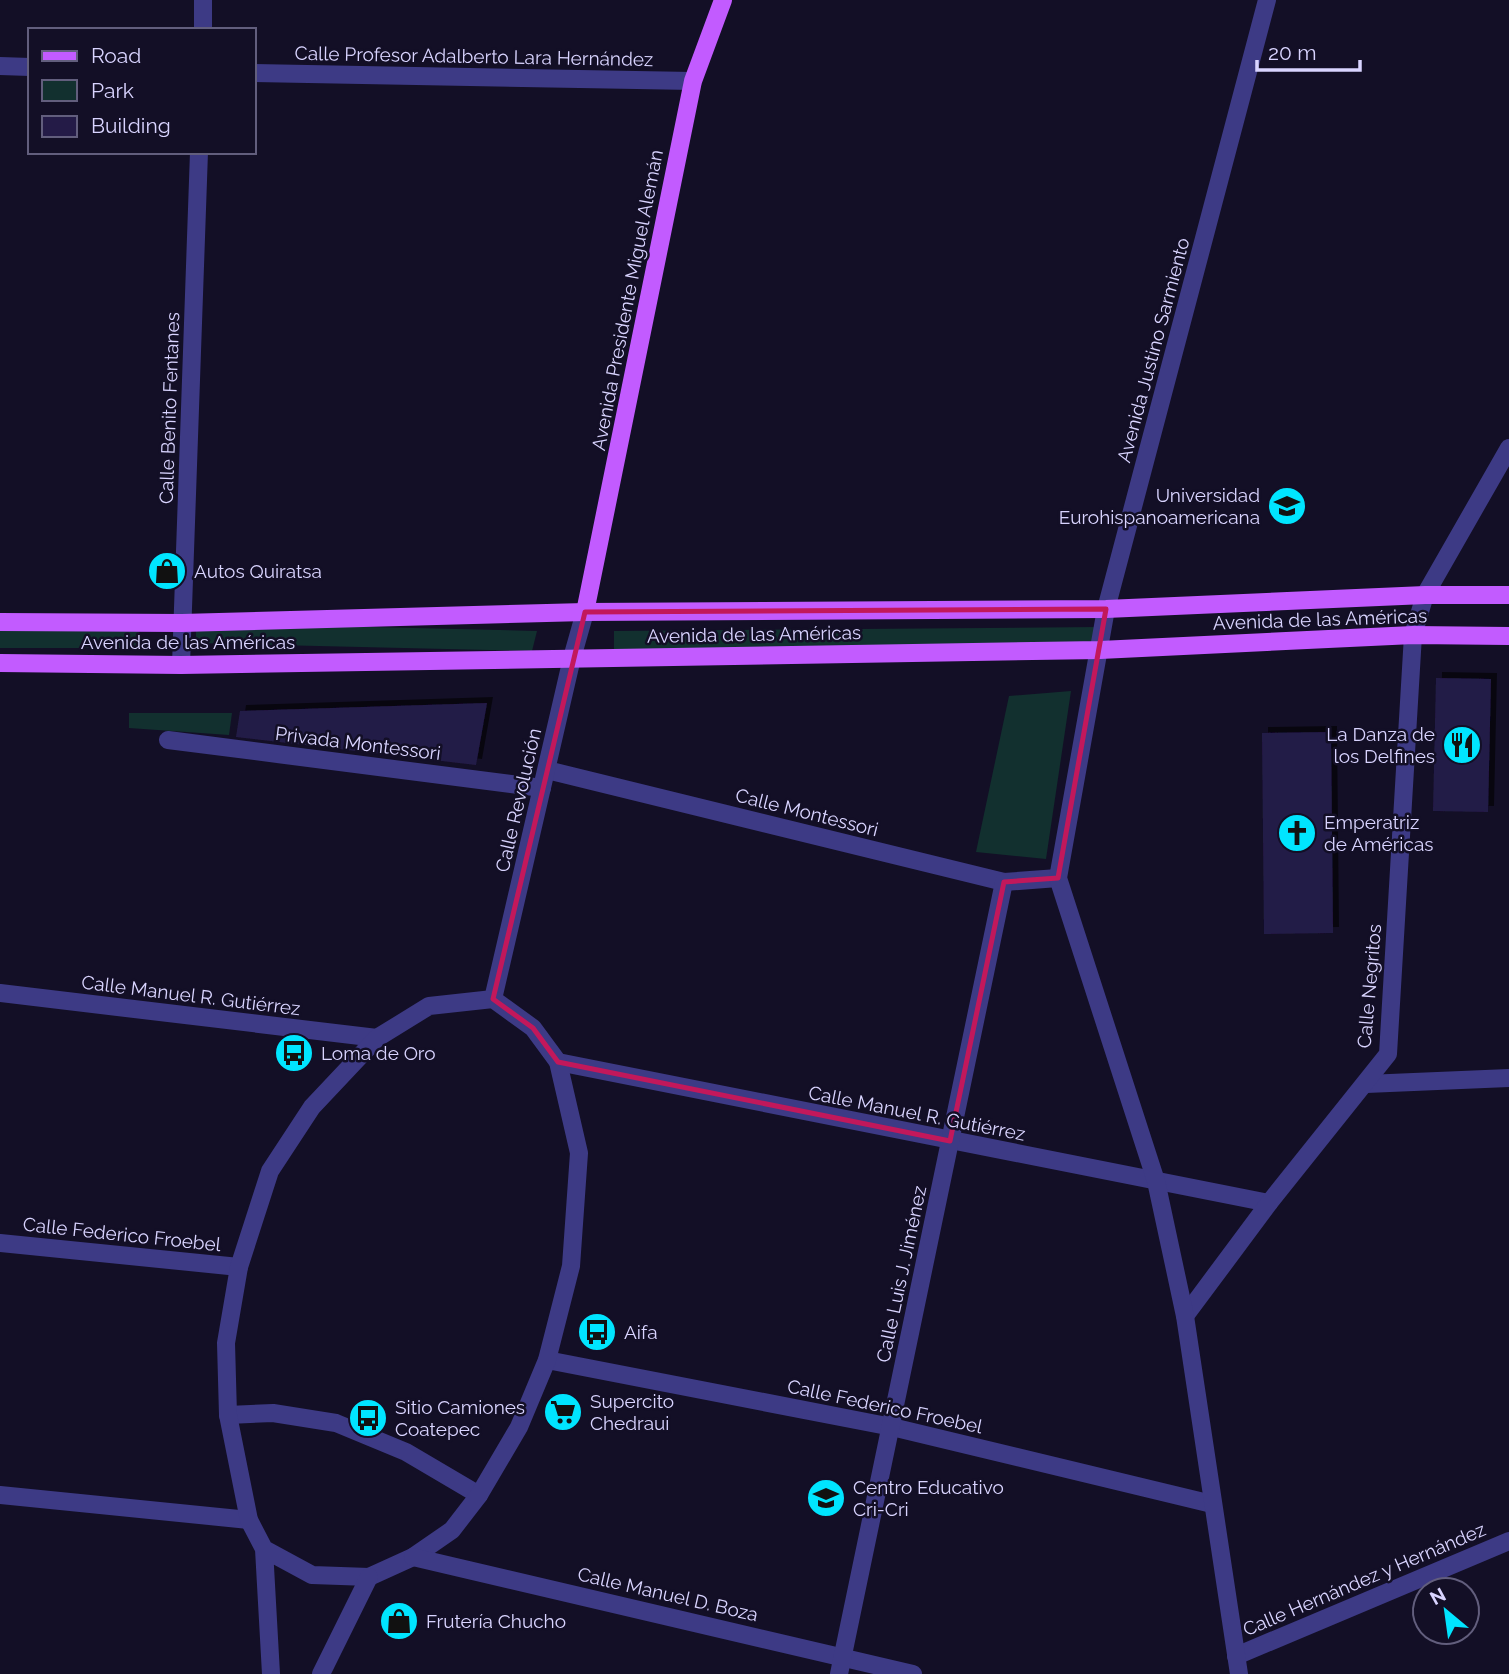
<svg xmlns="http://www.w3.org/2000/svg" width="1509" height="1674" font-family="Raleway,sans-serif">
  <style>
    .green { fill: #12302f }
    .building { fill: #241b47; filter: url(#shadow) }
    .lines { fill: none; stroke-linecap: round; stroke-linejoin: round }
    .minor { stroke: #3d3a85; stroke-width: 18 }
    .major { stroke: #c25bff; stroke-width: 18 }
    .marked { fill: none; stroke: #c2185b; stroke-width: 5; stroke-linejoin: round }
    .labels { text-anchor: middle; stroke-width: 5; stroke-linejoin: round; paint-order: stroke }
    .street-label { font-size: 19px; fill: #d9d4ff; stroke: #130f26 }
    .poi-label { font-size: 19px; fill: #d9d4ff; stroke: #130f26; text-anchor: start }
  </style>
  <defs>
    <filter id="shadow"><feDropShadow dx="6" dy="-6" stdDeviation="0" flood-color="#0009"/></filter>
  </defs>
  <rect width="100%" height="100%" fill="#130f26"/>
  <g class="green">
    <path d="M196,623L537,631L532,651L196,643Z"/>
    <path d="M1099,627V646L614,650V631Z"/>
    <rect x="0" y="630" width="139" height="18"/>
    <path d="M1071,691L1046,859L976,852L1009,696Z"/>
    <path d="M129,713H232L229,735L129,728Z"/>
  </g>
  <g class="building">
    <path d="M1436,678L1491,679L1488,812L1433,811Z"/>
    <path d="M487,703L476,765L236,737L240,711Z"/>
    <path d="M1331,732L1333,933L1264,934L1262,733Z"/>
  </g>
  <g class="lines">
    <g class="minor">
      <path d="M203,30V0"/>
      <path d="M0,66L30,67"/>
      <path d="M254,73L693,81"/>
      <path d="M181,665L199,152"/>
      <path d="M168,740L542,788"/>
      <path d="M547,770L1004,882L1058,878"/>
      <path d="M0,993L377,1038"/>
      <path d="M493,999L572,658L585,612"/>
      <path d="M558,1062L1269,1203"/>
      <path d="M1366,1084L1509,1078"/>
      <path d="M0,1243L239,1267"/>
      <path d="M1185,1316L1269,1203L1388,1054L1413,635L1425,595L1509,448"/>
      <path d="M547,1360L892,1427L1212,1504"/>
      <path d="M228,1415L273,1413L336,1423L406,1452L479,1495"/>
      <path d="M0,1495L249,1520"/>
      <path d="M264,1549L312,1575L369,1577L413,1557L452,1530L479,1495L519,1427L547,1360L571,1266L579,1153L558,1062L533,1028L493,999L429,1006L377,1038L312,1107L270,1171L239,1267L226,1343L228,1415L249,1520L264,1549L271,1674"/>
      <path d="M413,1557L913,1674"/>
      <path d="M1236,1656L1509,1541"/>
      <path d="M321,1674L369,1577"/>
      <path d="M839,1674L1004,882"/>
      <path d="M1239,1674L1185,1316L1156,1181L1058,878L1106,609L1267,0"/>
    </g>
    <g class="major">
      <path d="M585,612L693,81L723,0"/>
      <path d="M0,622L182,623L585,612L1106,609L1425,595H1509"/>
      <path d="M0,663L181,665L1100,650L1413,635L1509,636"/>
    </g>
  </g>
  <path class="marked" d="M1106,609L1058,878L1004,882L950,1141L558,1062L533,1028L493,999L585,612Z"/>
  <defs>
    <symbol id="university-disc" viewBox="-11 -11 22 22"><circle r="9.5" fill="#00e5ff" stroke="#130f26"/><path d="M0-5L7-2L0 1L-7-2ZM-4 1L0 2.5L4 1V4Q0 6-4 4Z" fill="#111"/></symbol>
    <symbol id="shop-disc" viewBox="-11 -11 22 22"><circle r="9.5" fill="#00e5ff" stroke="#130f26"/><path d="M-5-2.5h2.3a2.7 3.5 0 0 1 5.4 0H5L5.5 6h-11ZM-1.5-2.5h3a1.5 2.3 0 0 0-3 0Z" fill="#111"/></symbol>
    <symbol id="restaurant-disc" viewBox="-11 -11 22 22"><circle r="9.5" fill="#00e5ff" stroke="#130f26"/><path d="M-5-6h1v4h1v-4h1v4h1v-4h1v5L-1.5 .5V6h-2V.5L-5-1ZM5-6V6H3V1.5H1.5Q1.5-4 5-6Z" fill="#111"/></symbol>
    <symbol id="church-disc" viewBox="-11 -11 22 22"><circle r="9.5" fill="#00e5ff" stroke="#130f26"/><path d="M-1.2-6h2.4v3.5h3.3v2.4h-3.3V6h-2.4V-.1h-3.3v-2.4h3.3Z" fill="#111"/></symbol>
    <symbol id="bus-disc" viewBox="-11 -11 22 22"><circle r="9.5" fill="#00e5ff" stroke="#130f26"/><path d="M-5-6H5V4H4V6H2V4H-2V6H-4V4H-5ZM-3.5-4V0h7V-4ZM-3.5 1.2v1.5H-2V1.2ZM2 1.2v1.5H3.5V1.2Z" fill="#111"/></symbol>
    <symbol id="supermarket-disc" viewBox="-11 -11 22 22"><circle r="9.5" fill="#00e5ff" stroke="#130f26"/><path d="M-6-5.5h2.5l.6 2H6L4.5 2H-2.5L-4.4-4H-6ZM-1.5 3.2a1.3 1.3 0 1 0 .1 0ZM3 3.2a1.3 1.3 0 1 0 .1 0Z" fill="#111"/></symbol>
    <symbol id="school-disc" viewBox="-11 -11 22 22"><circle r="9.5" fill="#00e5ff" stroke="#130f26"/><path d="M0-5L7-2L0 1L-7-2ZM-4 1L0 2.5L4 1V4Q0 6-4 4Z" fill="#111"/></symbol>
  </defs>
  <g fill-rule="evenodd">
    <use href="#university-disc" x="1265" y="484" width="44" height="44"/>
    <use href="#shop-disc" x="145" y="549" width="44" height="44"/>
    <use href="#restaurant-disc" x="1440" y="723" width="44" height="44"/>
    <use href="#church-disc" x="1275" y="811" width="44" height="44"/>
    <use href="#bus-disc" x="272" y="1031" width="44" height="44"/>
    <use href="#bus-disc" x="575" y="1310" width="44" height="44"/>
    <use href="#supermarket-disc" x="541" y="1390" width="44" height="44"/>
    <use href="#bus-disc" x="346" y="1396" width="44" height="44"/>
    <use href="#school-disc" x="804" y="1476" width="44" height="44"/>
    <use href="#shop-disc" x="377" y="1599" width="44" height="44"/>
  </g>
  <g class="labels">
    <g class="street-label">
      <text transform="translate(474 56) rotate(1)" y="7">Calle Profesor Adalberto Lara Hernández</text>
      <text transform="translate(627 300) rotate(-79)" y="7">Avenida Presidente Miguel Alemán</text>
      <text transform="translate(1153 350) rotate(-75)" y="7">Avenida Justino Sarmiento</text>
      <text transform="translate(169 408) rotate(-88)" y="7">Calle Benito Fentanes</text>
      <text transform="translate(1320 619) rotate(-2)" y="7">Avenida de las Américas</text>
      <text transform="translate(754 634) rotate(-1)" y="7">Avenida de las Américas</text>
      <text x="188" y="649">Avenida de las Américas</text>
      <text transform="translate(358 743) rotate(7)" y="7">Privada Montessori</text>
      <text transform="translate(518 800) rotate(-77)" y="7">Calle Revolución</text>
      <text transform="translate(807 812) rotate(14)" y="7">Calle Montessori</text>
      <text transform="translate(1369 986) rotate(-85)" y="7">Calle Negritos</text>
      <text transform="translate(191 995) rotate(7)" y="7">Calle Manuel R. Gutiérrez</text>
      <text transform="translate(917 1113) rotate(11)" y="7">Calle Manuel R. Gutiérrez</text>
      <text transform="translate(122 1234) rotate(6)" y="7">Calle Federico Froebel</text>
      <text transform="translate(901 1274) rotate(-78)" y="7">Calle Luis J. Jiménez</text>
      <text transform="translate(885 1406) rotate(12)" y="7">Calle Federico Froebel</text>
      <text transform="translate(1364 1579) rotate(-23)" y="7">Calle Hernández y Hernández</text>
      <text transform="translate(668 1594) rotate(13)" y="7">Calle Manuel D. Boza</text>
    </g>
    <g class="poi-label">
      <text x="1260" y="502" text-anchor="end">Universidad<tspan x="1260" dy="22">Eurohispanoamericana</tspan></text>
      <text x="194" y="578">Autos Quiratsa</text>
      <text x="1435" y="741" text-anchor="end">La Danza de<tspan x="1435" dy="22">los Delfines</tspan></text>
      <text x="1324" y="829">Emperatriz<tspan x="1324" dy="22">de Américas</tspan></text>
      <text x="321" y="1060">Loma de Oro</text>
      <text x="624" y="1339">Aifa</text>
      <text x="590" y="1408">Supercito<tspan x="590" dy="22">Chedraui</tspan></text>
      <text x="395" y="1414">Sitio Camiones<tspan x="395" dy="22">Coatepec</tspan></text>
      <text x="853" y="1494">Centro Educativo<tspan x="853" dy="22">Cri-Cri</tspan></text>
      <text x="426" y="1628">Frutería Chucho</text>
    </g>
  </g>
  <rect x="28" y="28" width="228" height="126" fill="#130f26" stroke="#625e7d" stroke-width="2"/>
  <rect x="42" y="51" width="35" height="10" fill="#c25bff" stroke="#625e7d" stroke-width="2"/>
  <text x="91" y="63" font-size="21" fill="#d9d4ff">Road</text>
  <rect x="42" y="80" width="35" height="21" fill="#12302f" stroke="#625e7d" stroke-width="2"/>
  <text x="91" y="98" font-size="21" fill="#d9d4ff">Park</text>
  <rect x="42" y="116" width="35" height="21" fill="#241b47" stroke="#625e7d" stroke-width="2"/>
  <text x="91" y="133" font-size="21" fill="#d9d4ff">Building</text>
  <g transform="translate(1446 1611) rotate(331)"><circle r="33" fill="#130f26" stroke="#625e7d" stroke-width="2"/>
  <path d="M0-5L12 26L0 18L-12 26Z" fill="#00e5ff"/>
  <text y="-10" font-size="19" font-weight="bold" text-anchor="middle" fill="#d9d4ff">N</text>
  </g>
  <path d="M1257 60v10h103v-10" fill="none" stroke="#d9d4ff" stroke-width="3.5"/>
  <text x="1268" y="60" font-size="21" fill="#d9d4ff" stroke="#130f26" stroke-width="5" paint-order="stroke">20 m</text>
</svg>
